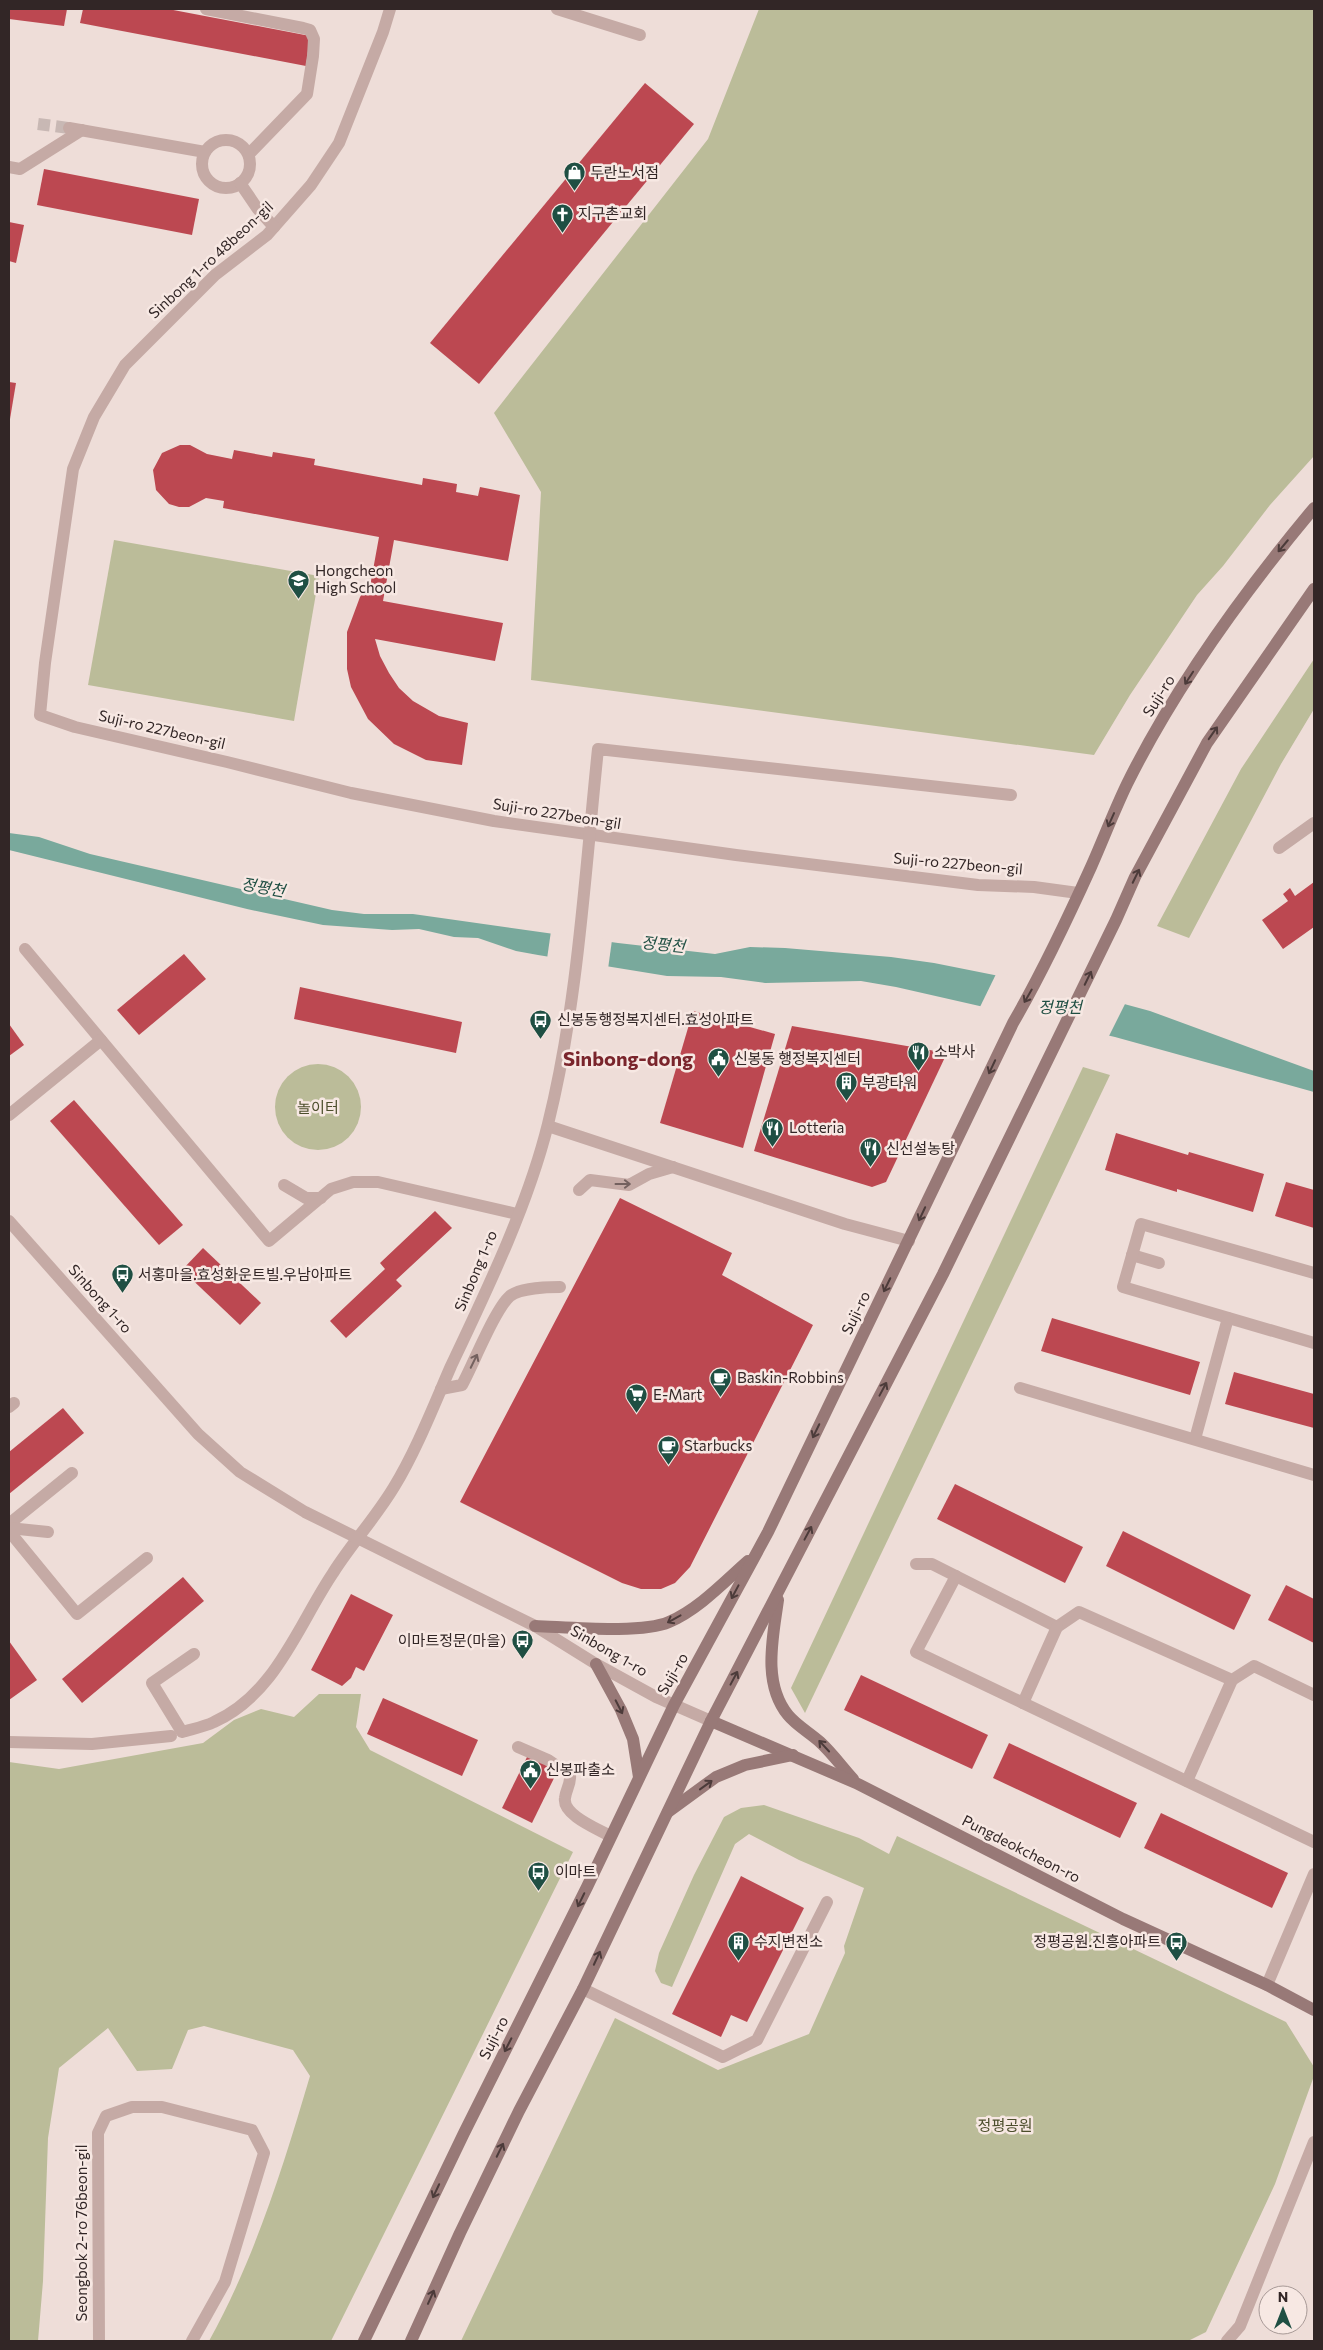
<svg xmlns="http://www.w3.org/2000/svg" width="1323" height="2350" font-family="Commissioner,'Noto Sans KR',sans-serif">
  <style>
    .green { fill: #bbbc99 }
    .water { fill: #79a99c }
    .pier { fill: #eeddd8 }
    .building { fill: #bc4851 }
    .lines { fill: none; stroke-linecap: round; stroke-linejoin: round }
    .minor-tunnel { stroke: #c8b8b4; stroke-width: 12; stroke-dasharray: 12 6; stroke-linecap: butt }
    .service { stroke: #c5aaa5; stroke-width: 12 }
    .minor { stroke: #c5aaa5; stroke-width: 12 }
    .tertiary { stroke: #c5aaa5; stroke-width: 12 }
    .secondary { stroke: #987977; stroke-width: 12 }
    .oneway { stroke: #4c3b3a }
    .oneway2 { stroke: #74615f }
    .labels { text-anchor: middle; stroke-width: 5; stroke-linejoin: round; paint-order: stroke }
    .poi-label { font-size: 15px; fill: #322626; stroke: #f7e8e3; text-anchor: start }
    .street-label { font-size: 15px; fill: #322626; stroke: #f7e8e3 }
    .park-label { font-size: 15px; fill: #4c4e2c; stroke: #f7e8e3 }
    .water-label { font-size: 16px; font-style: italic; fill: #1f4f43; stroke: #f7e8e3 }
    .district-label { font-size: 20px; font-weight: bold; fill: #7a252c; stroke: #f7e8e3 }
  </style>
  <rect width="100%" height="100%" fill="#eeddd8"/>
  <g class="green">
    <path d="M759,9H1314V456L1270,505L1223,566L1197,595L1130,695L1094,755L531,680L541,492L494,413L708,139Z"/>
    <path d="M114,540L319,576L294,721L88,685Z"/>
    <path d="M1314,659V709L1281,764L1189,938L1157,926L1241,769Z"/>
    <circle cx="318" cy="1107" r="43"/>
    <path d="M1083,1067L1110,1075L805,1713L791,1688Z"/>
    <path d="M319,1694H361L356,1727L370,1750L573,1852L331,2341H209C255,2258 283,2167 310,2076L293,2050L204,2026L188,2030L172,2069L137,2071L108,2028L59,2068L48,2138L43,2281L38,2341H9V1762L59,1769L203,1743L234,1720L261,1709L294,1717Z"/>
    <path d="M764,1805L859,1838L889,1854L897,1836L1286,2022L1314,2067V2076L1275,2184L1206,2332L1188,2341H461L615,2018L718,2070L809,2034L845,1953L844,1946L864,1888L799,1860L749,1834L735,1844L672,1987L661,1983L655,1971L659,1953L694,1875L724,1817L741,1808Z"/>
  </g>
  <path class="water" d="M9,833L39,837L90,854L332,910L364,914H413L618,943L715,954L750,947L785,948L891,957L934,963L1080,992L1150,1011L1314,1071V1092L1115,1037L896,987L861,981L765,983L721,977L667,976L538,955L516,951L478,938L454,937L419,929L392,930L323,925L247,909L9,850Z"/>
  <g class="pier">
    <path d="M551,931L612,940L608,969L547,959Z"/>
    <path d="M997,972L1080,990L1126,1002L1108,1038L979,1009Z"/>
  </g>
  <g class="building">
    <path d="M9,9H67L64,26L9,19Z"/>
    <path d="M83,9H168L310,36L306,66L80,23Z"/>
    <path d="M645,83L694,124L479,384L430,343Z"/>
    <path d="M44,169L199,199L192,235L37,205Z"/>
    <path d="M9,222L24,225L16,263L9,261Z"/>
    <path d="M9,382L16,383L10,419H9Z"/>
    <path d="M180,445H190L207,454L232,459L234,450L272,457L273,452L315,459L314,465L422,485L423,478L457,484L456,492L478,496L480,487L520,495L508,561L394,540L383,601L503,623L495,661L375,639L380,656L389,673L399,688L413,701L439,716L468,723L462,765L426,760L394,744L368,719L351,687L347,669V632L360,597L371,581L379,537L223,508L224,501L206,498L189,507H179L169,504L156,490L153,470L162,453Z"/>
    <path d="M1314,882V927L1283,949L1262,920L1288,901L1283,894L1290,888L1295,896Z"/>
    <path d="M184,954L206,979L139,1035L117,1010Z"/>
    <path d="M300,987L462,1022L456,1053L294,1019Z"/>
    <path d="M693,1011L775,1034L743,1148L660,1123Z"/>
    <path d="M9,1024L24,1045L9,1056Z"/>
    <path d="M792,1026L947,1053L886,1182L872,1187L754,1151Z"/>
    <path d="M74,1100L183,1225L159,1245L50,1121Z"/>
    <path d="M1116,1133L1188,1155L1189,1152L1264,1174L1253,1212L1177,1189V1192L1105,1170Z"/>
    <path d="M1286,1182L1314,1190V1228L1275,1216Z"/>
    <path d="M620,1198L732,1253L722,1275L813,1325L690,1567L675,1583L661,1589H641L622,1583L460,1502Z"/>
    <path d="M435,1211L452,1228L396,1280L402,1286L346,1338L330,1321L385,1269L380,1263Z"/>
    <path d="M203,1248L261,1303L240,1325L182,1270Z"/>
    <path d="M1052,1318L1200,1362L1190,1395L1041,1351Z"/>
    <path d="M1234,1372L1314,1394V1428L1225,1404Z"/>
    <path d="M63,1408L84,1433L9,1494V1452Z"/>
    <path d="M955,1484L1083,1547L1065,1583L937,1519Z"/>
    <path d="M1123,1531L1251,1595L1234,1630L1106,1566Z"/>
    <path d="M183,1577L204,1601L82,1703L62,1679Z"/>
    <path d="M1286,1585L1314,1599V1643L1268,1620Z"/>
    <path d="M351,1594L393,1615L364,1671L356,1667L351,1678L342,1686L311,1670Z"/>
    <path d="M9,1641L37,1680L9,1700Z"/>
    <path d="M861,1675L988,1735L972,1769L844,1710Z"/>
    <path d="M383,1698L478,1740L462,1776L367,1734Z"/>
    <path d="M1009,1743L1137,1803L1120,1838L993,1778Z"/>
    <path d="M528,1755L558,1770L532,1823L502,1808Z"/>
    <path d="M1161,1813L1288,1873L1272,1908L1144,1848Z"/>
    <path d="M741,1876L804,1908L747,2022L731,2015L721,2037L672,2014Z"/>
  </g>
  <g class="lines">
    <path class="minor-tunnel" d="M38,124L69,128"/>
    <g class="service">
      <path d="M1279,848L1314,823"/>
      <path d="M25,949L269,1241L331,1189L353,1182H378L517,1214"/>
      <path d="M9,1115L101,1040"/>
      <path d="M284,1185L306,1198H321"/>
      <path d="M579,1190L590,1180L629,1185L649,1174L673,1167"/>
      <path d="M1132,1255L1159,1263"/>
      <path d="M1314,1273L1141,1224L1123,1287L1314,1343"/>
      <path d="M1020,1388L1314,1475"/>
      <path d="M441,1389L462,1385C473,1365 495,1309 510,1296C520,1288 548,1287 560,1287"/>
      <path d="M9,1407L14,1403"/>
      <path d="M1195,1439L1228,1318"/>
      <path d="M9,1524L72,1473"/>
      <path d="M9,1528L48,1532"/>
      <path d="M9,1531L77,1614L147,1558"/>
      <path d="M916,1564H932L1057,1627L1079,1612L1232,1680L1254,1666L1314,1695"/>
      <path d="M956,1576L916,1652L1023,1703L1057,1627"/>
      <path d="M1023,1703L1314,1842"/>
      <path d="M9,1742L92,1744L171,1736"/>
      <path d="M518,1747L548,1760L570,1775C571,1784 566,1789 565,1798C562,1815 598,1829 610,1836"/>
      <path d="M1187,1781L1232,1680"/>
      <path d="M1267,1985L1314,1874"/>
      <path d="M583,1989L723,2057L757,2040L827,1902"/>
    </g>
    <g class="minor">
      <path d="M206,9L303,28L310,30L314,39L313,56L307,94L249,154"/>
      <path d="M390,9L383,32L339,143L311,185L267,235L215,275L125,365L94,417L73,469L45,663L40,715L75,727L227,762L351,793L494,821L736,855L978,885L1034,887L1078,893"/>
      <path d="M557,9L640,35"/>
      <path d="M69,128L205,152"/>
      <circle cx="226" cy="164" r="24"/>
      <path d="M9,167L20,169L82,130"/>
      <path d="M240,183L257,208L274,227"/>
      <path d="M548,1126L845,1224L909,1241"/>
      <path d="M194,1654L152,1683L182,1732C192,1729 204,1727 214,1722C276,1694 298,1625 333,1573C352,1543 376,1517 394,1487C416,1451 434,1405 451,1366C487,1290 528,1205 548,1124C578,1004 585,872 598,749L1011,795"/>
      <path d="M99,2341L98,2133L106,2116L132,2107H162L252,2130L264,2153L225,2282L192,2341"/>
      <path d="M1227,2341L1240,2326L1314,2142"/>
    </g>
    <path class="tertiary" d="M9,1221L198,1434L240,1472L305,1512L535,1626L596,1664L656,1697L711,1721"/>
    <g class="secondary">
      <path d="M778,1600C773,1637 762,1683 788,1715C796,1725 810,1733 820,1742C832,1753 842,1767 853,1779"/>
      <path d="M535,1626C567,1627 642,1634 669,1622C699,1609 724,1582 748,1561"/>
      <path d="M596,1664L621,1710L633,1739L639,1777"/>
      <path d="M711,1721L856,1783L1123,1919L1267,1985L1314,2010"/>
      <path d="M668,1812L716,1777L745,1765L793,1755"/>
      <path d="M364,2341L464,2133L587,1887L674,1705L768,1532L1013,1023C1042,973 1067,920 1091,867C1103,840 1114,811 1127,784C1176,685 1243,593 1314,508"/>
      <path d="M411,2341L460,2233L519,2111L583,1989L711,1721L943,1274L1116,920L1135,877L1207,743L1314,589"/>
    </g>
  </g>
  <defs><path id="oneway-shaft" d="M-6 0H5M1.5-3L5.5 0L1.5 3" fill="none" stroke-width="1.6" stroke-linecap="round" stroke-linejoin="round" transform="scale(1.25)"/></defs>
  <g class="oneway">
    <use href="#oneway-shaft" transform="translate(1283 546) rotate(130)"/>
    <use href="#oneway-shaft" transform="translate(1189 678) rotate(123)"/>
    <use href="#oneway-shaft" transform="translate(1213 733) rotate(-55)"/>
    <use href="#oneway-shaft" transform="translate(1111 820) rotate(114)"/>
    <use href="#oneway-shaft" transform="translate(1136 876) rotate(-64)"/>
    <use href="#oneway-shaft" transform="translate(1088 978) rotate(-64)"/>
    <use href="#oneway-shaft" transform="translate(1028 996) rotate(120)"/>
    <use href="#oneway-shaft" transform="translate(992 1067) rotate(115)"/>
    <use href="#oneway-shaft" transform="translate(922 1214) rotate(115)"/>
    <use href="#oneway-shaft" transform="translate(887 1285) rotate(116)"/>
    <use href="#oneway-shaft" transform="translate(883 1389) rotate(-62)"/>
    <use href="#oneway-shaft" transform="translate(816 1431) rotate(116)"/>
    <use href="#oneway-shaft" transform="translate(808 1533) rotate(-62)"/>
    <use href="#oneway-shaft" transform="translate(735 1592) rotate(118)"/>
    <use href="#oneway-shaft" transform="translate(674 1619) rotate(151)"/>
    <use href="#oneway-shaft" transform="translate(734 1678) rotate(-62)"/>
    <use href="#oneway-shaft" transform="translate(619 1707) rotate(63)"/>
    <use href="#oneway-shaft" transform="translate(824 1746) rotate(-133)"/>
    <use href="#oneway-shaft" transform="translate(706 1785) rotate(-36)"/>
    <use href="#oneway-shaft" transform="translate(581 1900) rotate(116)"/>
    <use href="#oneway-shaft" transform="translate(597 1958) rotate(-65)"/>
    <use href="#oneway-shaft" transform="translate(508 2045) rotate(117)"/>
    <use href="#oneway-shaft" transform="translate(500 2150) rotate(-64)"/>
    <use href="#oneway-shaft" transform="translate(436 2191) rotate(115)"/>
    <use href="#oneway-shaft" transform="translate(431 2297) rotate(-66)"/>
  </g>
  <g class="oneway2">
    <use href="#oneway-shaft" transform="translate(623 1184)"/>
    <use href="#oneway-shaft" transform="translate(474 1361) rotate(-64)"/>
  </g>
  <defs>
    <symbol id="shop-pin" viewBox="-11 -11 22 30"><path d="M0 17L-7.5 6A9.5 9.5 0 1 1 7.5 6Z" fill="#1f4f43" stroke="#f7e8e3"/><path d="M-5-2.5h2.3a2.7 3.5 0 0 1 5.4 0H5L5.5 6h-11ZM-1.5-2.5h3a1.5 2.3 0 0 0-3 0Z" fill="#fff"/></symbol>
    <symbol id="church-pin" viewBox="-11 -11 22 30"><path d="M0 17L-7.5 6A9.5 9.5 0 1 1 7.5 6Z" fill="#1f4f43" stroke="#f7e8e3"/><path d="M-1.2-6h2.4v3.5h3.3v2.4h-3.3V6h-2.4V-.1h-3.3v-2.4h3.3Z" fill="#fff"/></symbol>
    <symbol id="school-pin" viewBox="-11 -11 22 30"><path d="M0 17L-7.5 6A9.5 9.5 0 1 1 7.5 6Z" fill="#1f4f43" stroke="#f7e8e3"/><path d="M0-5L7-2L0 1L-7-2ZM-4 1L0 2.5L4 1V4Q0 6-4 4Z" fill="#fff"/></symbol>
    <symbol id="bus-pin" viewBox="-11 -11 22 30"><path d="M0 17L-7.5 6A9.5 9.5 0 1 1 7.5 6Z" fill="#1f4f43" stroke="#f7e8e3"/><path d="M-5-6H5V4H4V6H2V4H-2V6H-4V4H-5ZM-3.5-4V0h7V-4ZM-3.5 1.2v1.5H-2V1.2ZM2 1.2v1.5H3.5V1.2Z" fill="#fff"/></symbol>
    <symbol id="restaurant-pin" viewBox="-11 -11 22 30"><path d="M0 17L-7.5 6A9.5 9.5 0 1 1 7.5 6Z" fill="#1f4f43" stroke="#f7e8e3"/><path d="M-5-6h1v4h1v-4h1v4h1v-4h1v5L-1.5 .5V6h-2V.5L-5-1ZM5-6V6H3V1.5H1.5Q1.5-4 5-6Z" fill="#fff"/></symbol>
    <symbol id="civic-pin" viewBox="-11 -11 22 30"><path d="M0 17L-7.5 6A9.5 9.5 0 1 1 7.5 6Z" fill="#1f4f43" stroke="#f7e8e3"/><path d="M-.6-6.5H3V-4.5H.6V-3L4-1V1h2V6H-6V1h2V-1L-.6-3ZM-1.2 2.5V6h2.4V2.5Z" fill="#fff"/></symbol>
    <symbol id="building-pin" viewBox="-11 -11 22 30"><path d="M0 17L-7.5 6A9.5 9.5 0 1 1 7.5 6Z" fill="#1f4f43" stroke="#f7e8e3"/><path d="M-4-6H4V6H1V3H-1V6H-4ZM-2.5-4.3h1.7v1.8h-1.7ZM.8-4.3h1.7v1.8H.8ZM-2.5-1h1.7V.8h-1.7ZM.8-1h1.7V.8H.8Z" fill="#fff"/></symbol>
    <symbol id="cafe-pin" viewBox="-11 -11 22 30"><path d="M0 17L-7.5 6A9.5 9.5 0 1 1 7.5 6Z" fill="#1f4f43" stroke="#f7e8e3"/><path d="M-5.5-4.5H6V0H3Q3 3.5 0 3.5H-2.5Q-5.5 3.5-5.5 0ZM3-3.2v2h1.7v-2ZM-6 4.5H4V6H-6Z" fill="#fff"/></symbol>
    <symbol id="supermarket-pin" viewBox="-11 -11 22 30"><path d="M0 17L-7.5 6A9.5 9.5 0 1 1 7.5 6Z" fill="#1f4f43" stroke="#f7e8e3"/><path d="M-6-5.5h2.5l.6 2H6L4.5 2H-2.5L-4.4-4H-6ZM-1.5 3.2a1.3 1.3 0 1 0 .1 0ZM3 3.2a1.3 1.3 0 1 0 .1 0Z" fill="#fff"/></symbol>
  </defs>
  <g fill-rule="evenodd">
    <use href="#shop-pin" x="562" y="160" width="25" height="34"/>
    <use href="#church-pin" x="550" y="202" width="25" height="34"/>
    <use href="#school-pin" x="286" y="568" width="25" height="34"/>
    <use href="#bus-pin" x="528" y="1008" width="25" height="34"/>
    <use href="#restaurant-pin" x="906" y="1040" width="25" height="34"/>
    <use href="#civic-pin" x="706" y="1046" width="25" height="34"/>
    <use href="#building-pin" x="834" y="1070" width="25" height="34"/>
    <use href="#restaurant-pin" x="760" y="1116" width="25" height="34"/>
    <use href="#restaurant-pin" x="858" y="1136" width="25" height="34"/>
    <use href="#bus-pin" x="110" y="1262" width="25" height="34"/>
    <use href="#cafe-pin" x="708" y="1366" width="25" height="34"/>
    <use href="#supermarket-pin" x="624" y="1382" width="25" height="34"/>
    <use href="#cafe-pin" x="656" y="1434" width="25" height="34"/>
    <use href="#bus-pin" x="510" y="1628" width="25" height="34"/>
    <use href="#civic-pin" x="518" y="1758" width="25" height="34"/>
    <use href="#bus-pin" x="526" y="1860" width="25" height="34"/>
    <use href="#building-pin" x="726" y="1930" width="25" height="34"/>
    <use href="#bus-pin" x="1164" y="1930" width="25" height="34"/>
  </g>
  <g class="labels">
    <g class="poi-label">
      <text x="590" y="178">두란노서점</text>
      <text x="578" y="219">지구촌교회</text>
      <text x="315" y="576">Hongcheon<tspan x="315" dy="17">High School</tspan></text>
      <text x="557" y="1025">신봉동행정복지센터.효성아파트</text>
      <text x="934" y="1057">소박사</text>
      <text x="734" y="1064">신봉동 행정복지센터</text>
      <text x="862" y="1088">부광타워</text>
      <text x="789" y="1133">Lotteria</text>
      <text x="886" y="1154">신선설농탕</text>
      <text x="138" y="1280">서홍마을.효성화운트빌.우남아파트</text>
      <text x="737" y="1383">Baskin-Robbins</text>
      <text x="653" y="1400">E-Mart</text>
      <text x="684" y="1451">Starbucks</text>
      <text x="506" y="1646" text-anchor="end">이마트정문(마을)</text>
      <text x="546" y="1775">신봉파출소</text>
      <text x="555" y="1877">이마트</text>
      <text x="754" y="1947">수지변전소</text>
      <text x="1161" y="1947" text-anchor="end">정평공원.진흥아파트</text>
    </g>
    <g class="street-label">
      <text transform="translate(211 260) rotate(-43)" y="5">Sinbong 1-ro 48beon-gil</text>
      <text transform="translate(1159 696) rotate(-58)" y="5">Suji-ro</text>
      <text transform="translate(162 730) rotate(13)" y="5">Suji-ro 227beon-gil</text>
      <text transform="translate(557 814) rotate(9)" y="5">Suji-ro 227beon-gil</text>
      <text transform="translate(958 864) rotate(5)" y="5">Suji-ro 227beon-gil</text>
      <text transform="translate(476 1271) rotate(-67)" y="5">Sinbong 1-ro</text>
      <text transform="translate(100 1299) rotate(48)" y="5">Sinbong 1-ro</text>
      <text transform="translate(856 1313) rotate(-64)" y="5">Suji-ro</text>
      <text transform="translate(609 1651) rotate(30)" y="5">Sinbong 1-ro</text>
      <text transform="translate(673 1674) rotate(-60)" y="5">Suji-ro</text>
      <text transform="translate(1021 1849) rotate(27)" y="5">Pungdeokcheon-ro</text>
      <text transform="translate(494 2038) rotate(-63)" y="5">Suji-ro</text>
      <text transform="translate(82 2233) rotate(-90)" y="5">Seongbok 2-ro 76beon-gil</text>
    </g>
    <g class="park-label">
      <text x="318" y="1113">놀이터</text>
      <text x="1005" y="2131">정평공원</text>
    </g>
    <g class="water-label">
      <text transform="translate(263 887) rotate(10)" y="6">정평천</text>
      <text transform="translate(663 944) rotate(6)" y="6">정평천</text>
      <text x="1060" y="1013">정평천</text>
    </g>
    <g class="district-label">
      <text x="628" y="1066">Sinbong-dong</text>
    </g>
  </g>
  <rect width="1323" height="2350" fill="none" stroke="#322626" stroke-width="20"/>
  <g transform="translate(1283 2310)"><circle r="24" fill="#f7e8e3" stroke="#a89a97"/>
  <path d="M0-4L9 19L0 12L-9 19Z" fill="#1f4f43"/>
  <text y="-8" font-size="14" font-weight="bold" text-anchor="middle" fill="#322626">N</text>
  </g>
</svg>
